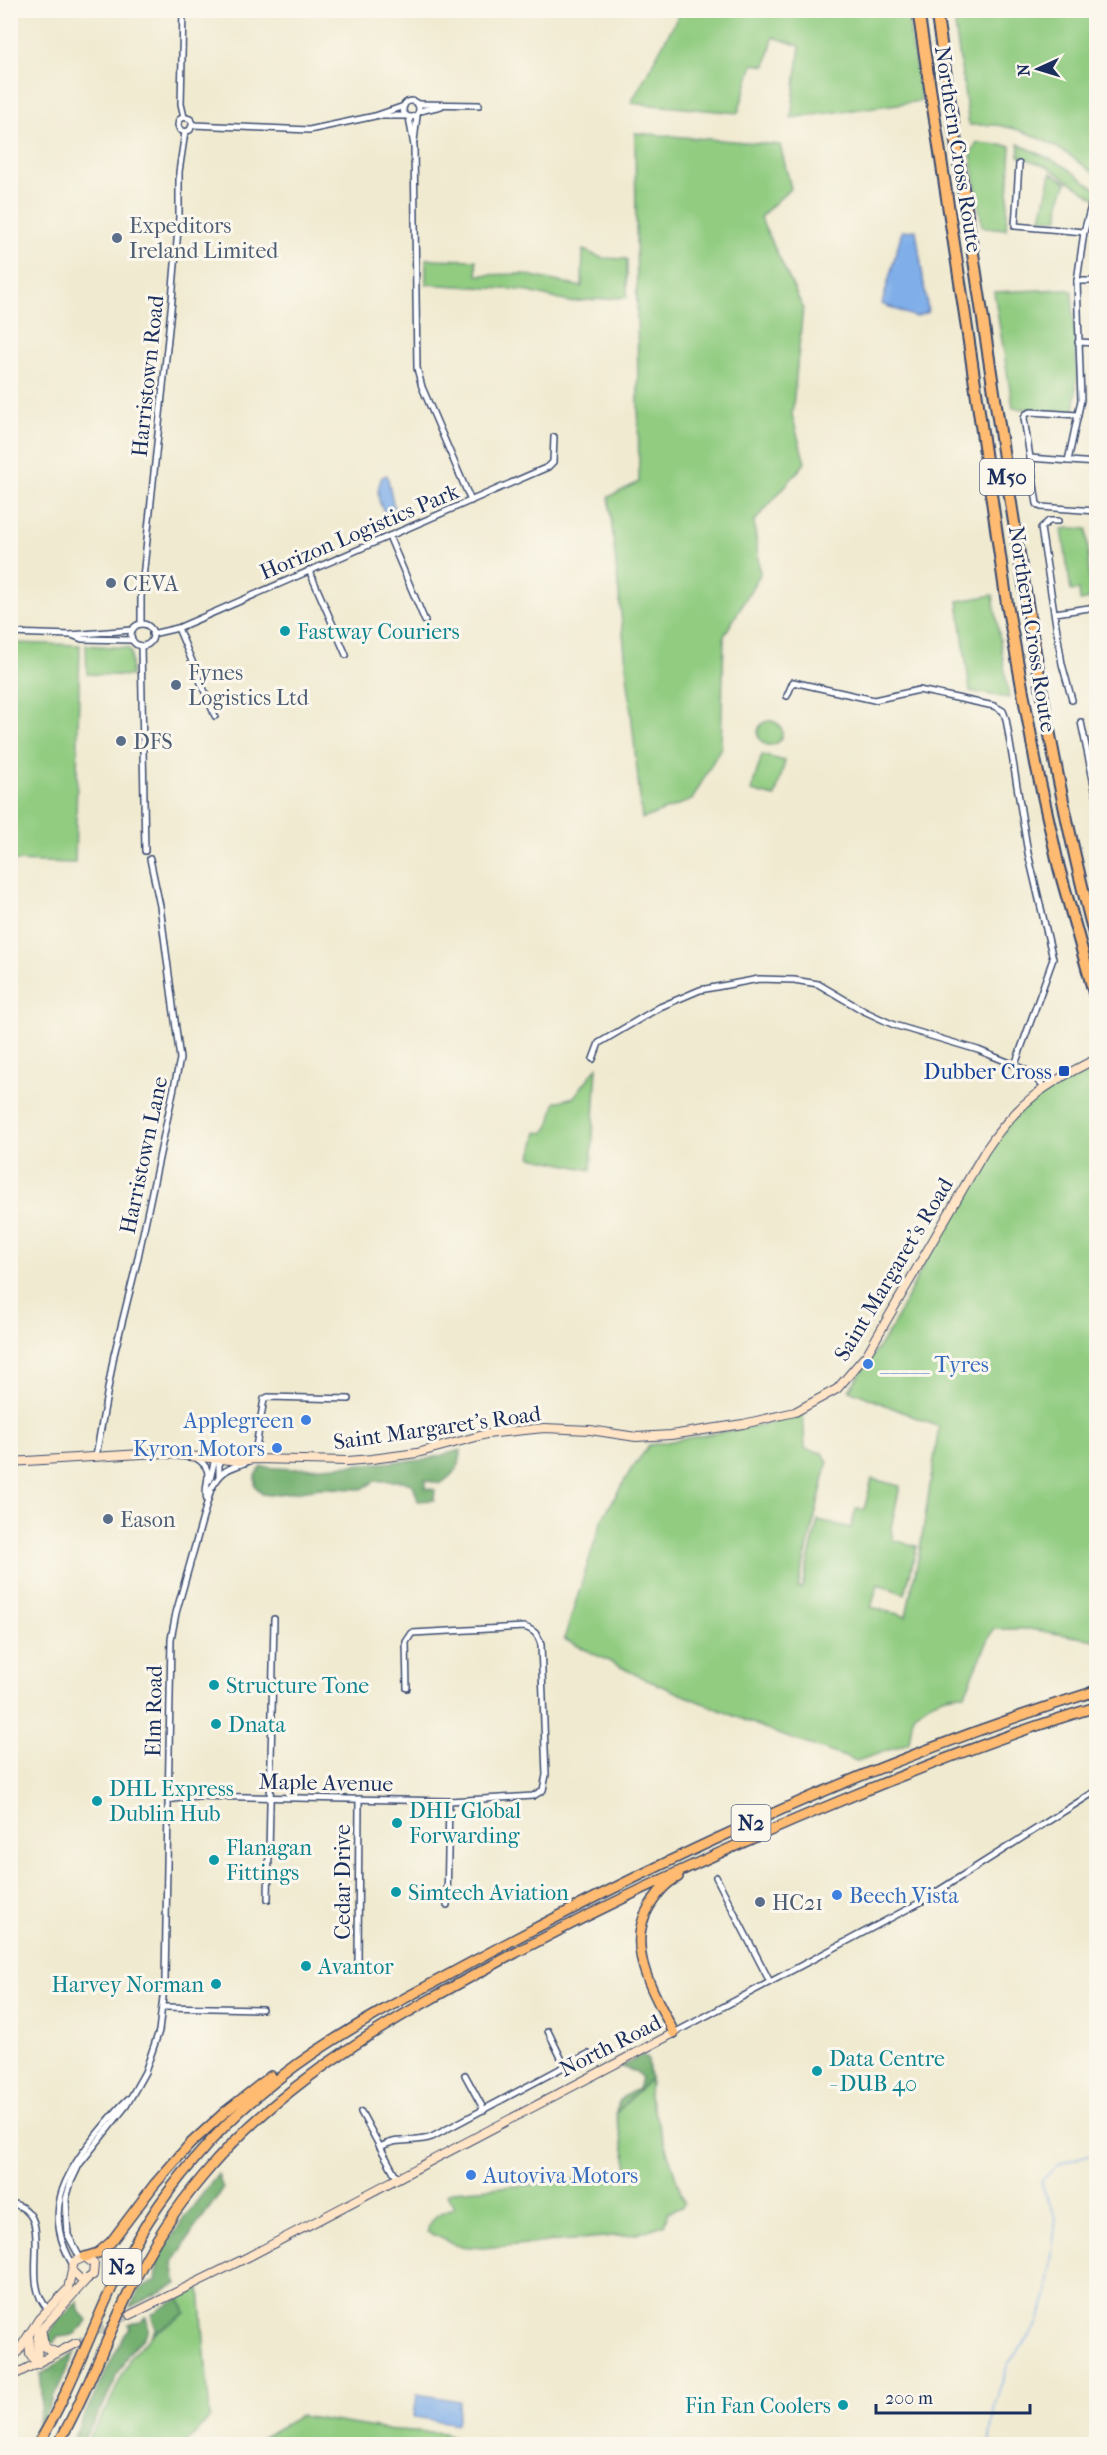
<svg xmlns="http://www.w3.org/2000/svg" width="1107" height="2455" font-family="'IM FELL French Canon',serif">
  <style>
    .green { fill: #91cc81; stroke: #567e70; stroke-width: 1.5 }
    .forest { fill: #74b06f; stroke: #487066; stroke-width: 1.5 }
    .water { fill: #7faee9; stroke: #4d6ea4; stroke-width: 1.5 }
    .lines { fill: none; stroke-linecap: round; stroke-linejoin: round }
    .stream { stroke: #7faee9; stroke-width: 1.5 }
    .secondary-tunnel { stroke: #c5c5b9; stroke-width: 8; stroke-dasharray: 8 4; stroke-linecap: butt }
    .minor-casing { stroke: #3b4b6f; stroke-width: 8 }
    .secondary-casing { stroke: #3b4b6f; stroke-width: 10 }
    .trunk-casing { stroke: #3b4b6f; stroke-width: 12 }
    .motorway-casing { stroke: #3b4b6f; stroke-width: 14 }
    .minor { stroke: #fff; stroke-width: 5 }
    .secondary { stroke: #ffe4c6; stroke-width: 8 }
    .trunk { stroke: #febb71; stroke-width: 9 }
    .motorway { stroke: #febb71; stroke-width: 10 }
    .service-dot { fill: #5c6f8a; stroke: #fbf7ec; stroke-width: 2 }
    .culture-dot { fill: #0f9aa8; stroke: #fbf7ec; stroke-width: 2 }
    .transit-dot { fill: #1a4fb4; stroke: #fbf7ec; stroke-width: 2 }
    .shop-dot { fill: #3f7fe0; stroke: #fbf7ec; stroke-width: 2 }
    .labels { text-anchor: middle; stroke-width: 6; stroke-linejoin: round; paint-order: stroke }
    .shield { fill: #fbf7ec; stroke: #5e6b89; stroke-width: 1.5 }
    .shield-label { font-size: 21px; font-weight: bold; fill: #1b2f5e }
    .street-label { font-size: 22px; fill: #1b2f5e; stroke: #fbf7ec }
    .service-label { font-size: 22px; fill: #4e5e75; stroke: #fbf7ec; text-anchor: start }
    .culture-label { font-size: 22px; fill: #0d838f; stroke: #fbf7ec; text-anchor: start }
    .transit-label { font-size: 22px; fill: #164399; stroke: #fbf7ec; text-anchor: end }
    .shop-label { font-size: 22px; fill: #366cbe; stroke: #fbf7ec; text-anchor: start }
  </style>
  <rect width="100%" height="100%" fill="#fbf7ec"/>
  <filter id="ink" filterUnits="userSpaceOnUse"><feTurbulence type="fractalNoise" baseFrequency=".0167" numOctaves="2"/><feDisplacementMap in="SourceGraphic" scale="12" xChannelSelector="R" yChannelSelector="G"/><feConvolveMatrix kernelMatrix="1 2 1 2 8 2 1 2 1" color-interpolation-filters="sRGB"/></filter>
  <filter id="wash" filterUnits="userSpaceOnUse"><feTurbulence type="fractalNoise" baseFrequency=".008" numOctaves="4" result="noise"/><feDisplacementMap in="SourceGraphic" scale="24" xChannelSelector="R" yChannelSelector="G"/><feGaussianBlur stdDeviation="1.35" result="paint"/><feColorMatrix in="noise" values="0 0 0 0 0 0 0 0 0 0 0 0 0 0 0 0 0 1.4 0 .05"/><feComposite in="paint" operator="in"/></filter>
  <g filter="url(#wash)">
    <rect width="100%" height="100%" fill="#f0ead0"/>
    <g class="green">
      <path d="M681,11H907L921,101L791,118L800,46L773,37L766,66L753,64L738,113L631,103Z"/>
      <path d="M953,11H1096V175C1069,153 1036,132 1002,126C991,124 979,125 969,125Z"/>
      <path d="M635,133L780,145L791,188L760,217L803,308L792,415L805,463L754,522L760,574L724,636L721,747L692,800L642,819L609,497L639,482Z"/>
      <path d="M977,143L1011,146L1006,229L982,227L971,154Z"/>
      <path d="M1019,144L1064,166L1096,189V199L1048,167L1019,156Z"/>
      <path d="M1051,173L1067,182L1060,200L1059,218L1041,219Z"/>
      <path d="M583,250L602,258L627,259V297L569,302L521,290L426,284V259L476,260L477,275L523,274L582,287Z"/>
      <path d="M1065,289L1072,291L1077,376L1074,412L1013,408L994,292Z"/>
      <path d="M1071,528L1087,529L1090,599L1080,601L1079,590L1071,591L1062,529Z"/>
      <path d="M993,595L1009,698L970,691L958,601Z"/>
      <path d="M11,643L80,645L75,863L11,861Z"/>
      <path d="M86,645L128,648L131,652V676L87,674Z"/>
      <circle cx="770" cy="733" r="12"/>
      <path d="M762,755L785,761L775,797L751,791Z"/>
      <path d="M1093,1066L1096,1075V1640L1029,1629H993L965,1694C940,1694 932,1701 913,1715L909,1743L857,1761L781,1735L647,1680L564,1639L602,1519L632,1468L650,1445L771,1423L803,1410L805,1449L822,1453L828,1461L798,1588H802L818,1520L851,1528L856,1509L864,1510L872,1479L900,1486L891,1528L893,1540L917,1546L905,1594L878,1584L871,1607L906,1616L920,1550L939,1427L849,1390L891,1329L943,1227L1010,1122L1035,1099L1072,1075Z"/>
      <path d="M597,1067L591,1170L531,1157L537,1132L543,1133C554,1124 550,1113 556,1102L574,1097Z"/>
      <path d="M650,2079L649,2096L684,2202L682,2207L668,2212L664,2225L636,2234L483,2248L458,2246L428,2232C428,2216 441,2214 454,2207L447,2194L453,2191L540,2184L605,2176H630L616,2113Z"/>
      <path d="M200,2289L210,2418L185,2444H85L107,2408L131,2356L152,2335L186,2313L180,2298Z"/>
      <path d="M300,2416L382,2429L445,2433L464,2444H250Z"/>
    </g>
    <g class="forest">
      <path d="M461,1450C461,1468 454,1474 440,1484L425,1480V1488L435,1490L434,1500L418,1501L413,1485L403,1481H375L362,1489L321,1488L271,1495L262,1494L255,1486V1475L262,1467L293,1469L423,1460Z"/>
      <path d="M642,2055L648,2059L650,2079L616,2113C617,2097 626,2095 638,2089L641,2079L637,2072L621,2067Z"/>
      <path d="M218,2174L223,2189L192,2232L173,2263L177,2284L130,2307L140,2289L156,2281L158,2259L184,2218Z"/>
      <path d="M180,2298L186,2313L152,2335L156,2329L151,2314Z"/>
      <path d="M78,2301L79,2311L87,2320C79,2335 72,2336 57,2337L54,2343L46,2341L55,2325Z"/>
      <path d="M146,2317C147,2322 149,2326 148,2331C144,2340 132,2347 127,2356C111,2386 100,2418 79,2444H70L124,2335L130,2328L128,2324L141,2322Z"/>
      <path d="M75,2352L47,2412L31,2439C34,2431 38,2423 40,2415C43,2406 42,2385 40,2375Z"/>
    </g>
    <g class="water">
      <path d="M916,230L928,312L915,317L882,304L902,231Z"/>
      <path d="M387,475L395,512L399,516L385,513C377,501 376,491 382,477Z"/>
      <path d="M417,2394L460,2401L457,2424L414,2417Z"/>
    </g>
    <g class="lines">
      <path class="stream" d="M989,2444L995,2404L1008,2364L1036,2327L1047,2297L1056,2219C1053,2205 1044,2196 1041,2181L1060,2164L1096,2152"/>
    </g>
  </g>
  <g filter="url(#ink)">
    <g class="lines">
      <path class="secondary-tunnel" d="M76,2343L130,2315"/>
      <defs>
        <g id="minor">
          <path d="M183,10L181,104L184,117"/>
          <circle cx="411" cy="109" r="8"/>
          <path d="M418,104L479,105"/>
          <path d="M420,111L441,106"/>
          <path d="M380,116H406"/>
          <path d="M184,117L190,119L193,123L190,130L185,132"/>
          <path d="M184,117L179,120L178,125L180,130L185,132"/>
          <path d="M409,117L414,146L417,368L422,387L471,501"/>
          <path d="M193,125L309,130L375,116L404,106"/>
          <path d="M414,141L417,116"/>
          <path d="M1019,164L1015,226L1084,232"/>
          <path d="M1077,281H1096"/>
          <path d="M1078,342L1096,343"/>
          <path d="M1078,415L1031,412L1026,414L1024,418L1037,504L1041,507L1096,511"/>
          <path d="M1030,458L1096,463"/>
          <path d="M1068,461L1081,400L1077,281L1084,232L1091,206L1096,204"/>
          <path d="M1058,521H1049L1041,528L1062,664L1072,700"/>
          <path d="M389,536L425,621"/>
          <path d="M309,570L346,655"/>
          <path d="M1055,613L1096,607"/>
          <path d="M141,624V597L172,300L179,217V172L185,132"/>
          <circle cx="142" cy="635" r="11"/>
          <path d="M178,628L215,716"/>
          <path d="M10,633L71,635L132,630"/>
          <path d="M152,634L178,628L548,467L553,462L554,437"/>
          <path d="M72,635L82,639L132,640"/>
          <path d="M141,646L145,851"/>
          <path d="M787,696L793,682L874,700L919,690L994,706L1003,711L1006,719L1028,853L1053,959L1015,1065"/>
          <path d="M1081,722L1096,794"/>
          <path d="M593,1059L599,1043L660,1007L700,990L759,979L794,980L818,984L864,1011L894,1025L978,1050L1015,1065L1029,1072L1044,1087"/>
          <path d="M96,1456L114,1355L137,1262L180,1059L160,906L150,859"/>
          <path d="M196,1458C218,1472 202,1482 207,1500"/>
          <path d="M215,1458L219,1464V1475"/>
          <path d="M210,1480L215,1458"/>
          <path d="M168,1791L188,1793L193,1796"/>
          <path d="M168,1800L193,1796L449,1801L533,1796L543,1790L546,1775L541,1645C538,1634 534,1630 524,1627L412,1633L406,1642L407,1688"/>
          <path d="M716,1877L770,1982"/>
          <path d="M268,1899L274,1619"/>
          <path d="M447,1905L449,1801"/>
          <path d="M358,1966L359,1799"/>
          <path d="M163,2007L262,2009"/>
          <path d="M548,2031L565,2066"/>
          <path d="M674,2033L919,1903L1096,1791"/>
          <path d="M465,2075L484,2110"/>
          <path d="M361,2112L397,2178"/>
          <path d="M380,2147C400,2136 412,2144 432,2137L588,2054"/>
          <path d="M10,2203C60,2213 17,2279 48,2309"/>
          <path d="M80,2258L68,2235L66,2199L71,2182L79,2165L126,2106L145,2072L159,2031L165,1980L171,1639L176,1613L211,1489C225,1465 230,1470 254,1459L264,1399L268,1397L349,1399"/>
          <path d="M73,2265C43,2214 62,2176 97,2134C107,2122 117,2109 128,2099"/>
        </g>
        <g id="secondary">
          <path d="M219,1457L227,1455L248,1458"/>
          <path d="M10,1462L158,1453L240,1461L254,1459L348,1461L372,1459L417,1453L487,1434L544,1428L590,1430L636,1437L671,1435L743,1424L795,1412L837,1389L867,1354L985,1151C1017,1103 1045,1084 1096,1059"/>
          <path d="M130,2315L248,2257L674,2033"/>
          <path d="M42,2333L44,2347L57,2353"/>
          <path d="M29,2337L30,2354L37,2364"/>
          <path d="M10,2364L39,2319L68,2289L74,2262L85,2257L94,2264L93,2275L87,2279H80L73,2272"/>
          <path d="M37,2364C39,2353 35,2343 39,2332L87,2279"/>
          <path d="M10,2377L76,2343"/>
        </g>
        <g id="trunk">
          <path d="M674,2033C655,1994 624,1949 649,1907C657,1894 665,1883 678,1877"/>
          <path d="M85,2257L98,2253L111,2242L154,2185L190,2144L225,2112L271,2076"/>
          <path d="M38,2444C69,2394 88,2338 113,2285C134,2240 162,2197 194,2160C273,2065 368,2018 474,1961C673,1853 880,1758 1096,1691"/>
          <path d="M58,2444C88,2392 107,2335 134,2282C152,2244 176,2208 203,2176C287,2074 405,2012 521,1950C625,1895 731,1846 840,1801C924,1766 1009,1733 1096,1707"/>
        </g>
        <g id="motorway">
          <path d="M918,10L965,315L1007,604L1036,764L1059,868L1096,1000"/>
          <path d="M936,10C960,168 984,327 1008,484C1032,638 1056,791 1096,941"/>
          <path d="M1091,1693L1096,1691"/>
        </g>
      </defs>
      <use href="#minor" class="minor-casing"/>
      <use href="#secondary" class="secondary-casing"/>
      <use href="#trunk" class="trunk-casing"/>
      <use href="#motorway" class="motorway-casing"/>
      <use href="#minor" class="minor"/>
      <use href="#secondary" class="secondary"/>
      <use href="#trunk" class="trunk"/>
      <use href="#motorway" class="motorway"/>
    </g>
  </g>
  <g class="service-dot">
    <circle cx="117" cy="238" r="6"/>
    <circle cx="111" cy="583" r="6"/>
    <circle cx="176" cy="685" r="6"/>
    <circle cx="121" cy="741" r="6"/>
    <circle cx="108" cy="1519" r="6"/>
    <circle cx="760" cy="1902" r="6"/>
  </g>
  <g class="culture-dot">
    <circle cx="285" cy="631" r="6"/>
    <circle cx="214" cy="1685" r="6"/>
    <circle cx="216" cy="1724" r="6"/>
    <circle cx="97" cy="1801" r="6"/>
    <circle cx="397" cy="1823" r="6"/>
    <circle cx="214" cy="1860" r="6"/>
    <circle cx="396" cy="1892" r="6"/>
    <circle cx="306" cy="1966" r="6"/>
    <circle cx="216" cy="1984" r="6"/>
    <circle cx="817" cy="2071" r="6"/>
    <circle cx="843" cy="2405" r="6"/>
  </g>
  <rect class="transit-dot" x="1058" y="1065" width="12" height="12" rx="3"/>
  <g class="shop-dot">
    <circle cx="868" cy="1364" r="6"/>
    <circle cx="306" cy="1420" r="6"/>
    <circle cx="277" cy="1448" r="6"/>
    <circle cx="837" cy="1895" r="6"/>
    <circle cx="471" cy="2175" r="6"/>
  </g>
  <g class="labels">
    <g class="shield">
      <rect x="980" y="459" width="54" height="36" rx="4.5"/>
      <rect x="731.5" y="1805" width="39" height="36" rx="4.5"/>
      <rect x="102.5" y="2249" width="39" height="36" rx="4.5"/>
    </g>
    <g class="shield-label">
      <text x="1007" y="484">M50</text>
      <text x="751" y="1830">N2</text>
      <text x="122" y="2274">N2</text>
    </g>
    <g class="street-label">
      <text transform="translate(959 149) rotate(81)" y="8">Northern Cross Route</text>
      <text transform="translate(147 376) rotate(-84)" y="8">Harristown Road</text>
      <text transform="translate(359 531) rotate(-23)" y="8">Horizon Logistics Park</text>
      <text transform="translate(1033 629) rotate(81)" y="8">Northern Cross Route</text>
      <text transform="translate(143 1155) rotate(-78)" y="8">Harristown Lane</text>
      <text transform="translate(893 1269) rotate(-59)" y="8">Saint Margaret's Road</text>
      <text transform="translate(437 1427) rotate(-8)" y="8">Saint Margaret's Road</text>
      <text transform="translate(153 1711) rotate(-89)" y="8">Elm Road</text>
      <text transform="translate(326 1782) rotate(1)" y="8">Maple Avenue</text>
      <text transform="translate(342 1882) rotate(-90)" y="8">Cedar Drive</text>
      <text transform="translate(610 2045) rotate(-27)" y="8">North Road</text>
    </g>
    <g class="service-label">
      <text x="129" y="233">Expeditors<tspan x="129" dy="25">Ireland Limited</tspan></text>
      <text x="123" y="591">CEVA</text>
      <text x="188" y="680">Fynes<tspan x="188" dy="25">Logistics Ltd</tspan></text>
      <text x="133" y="749">DFS</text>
      <text x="120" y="1527">Eason</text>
      <text x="772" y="1910">HC21</text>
    </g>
    <g class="culture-label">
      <text x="297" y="639">Fastway Couriers</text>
      <text x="226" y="1693">Structure Tone</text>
      <text x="228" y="1732">Dnata</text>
      <text x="109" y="1796">DHL Express<tspan x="109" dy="25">Dublin Hub</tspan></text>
      <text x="409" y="1818">DHL Global<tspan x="409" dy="25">Forwarding</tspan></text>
      <text x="226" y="1855">Flanagan<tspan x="226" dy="25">Fittings</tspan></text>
      <text x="408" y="1900">Simtech Aviation</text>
      <text x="318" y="1974">Avantor</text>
      <text x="204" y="1992" text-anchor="end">Harvey Norman</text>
      <text x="829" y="2066">Data Centre<tspan x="829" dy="25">- DUB 40</tspan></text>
      <text x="831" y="2413" text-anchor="end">Fin Fan Coolers</text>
    </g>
    <g class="transit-label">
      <text x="1052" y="1079">Dubber Cross</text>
    </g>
    <g class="shop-label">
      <text x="880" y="1372">_____ Tyres</text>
      <text x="294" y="1428" text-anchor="end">Applegreen</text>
      <text x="265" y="1456" text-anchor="end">Kyron Motors</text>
      <text x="849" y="1903">Beech Vista</text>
      <text x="483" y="2183">Autoviva Motors</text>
    </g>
  </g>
  <rect width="1107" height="2455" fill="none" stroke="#fbf7ec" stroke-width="36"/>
  <g transform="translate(1038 69) rotate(266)" stroke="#fbf7ec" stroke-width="4.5" paint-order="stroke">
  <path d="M0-4.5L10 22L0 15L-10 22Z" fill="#1b2f5e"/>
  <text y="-9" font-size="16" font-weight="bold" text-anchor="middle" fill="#1b2f5e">N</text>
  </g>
  <path d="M876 2404v9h154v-9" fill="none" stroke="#1b2f5e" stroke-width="3"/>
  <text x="885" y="2404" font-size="18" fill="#1b2f5e" stroke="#fbf7ec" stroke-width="4.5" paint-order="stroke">200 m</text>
</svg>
